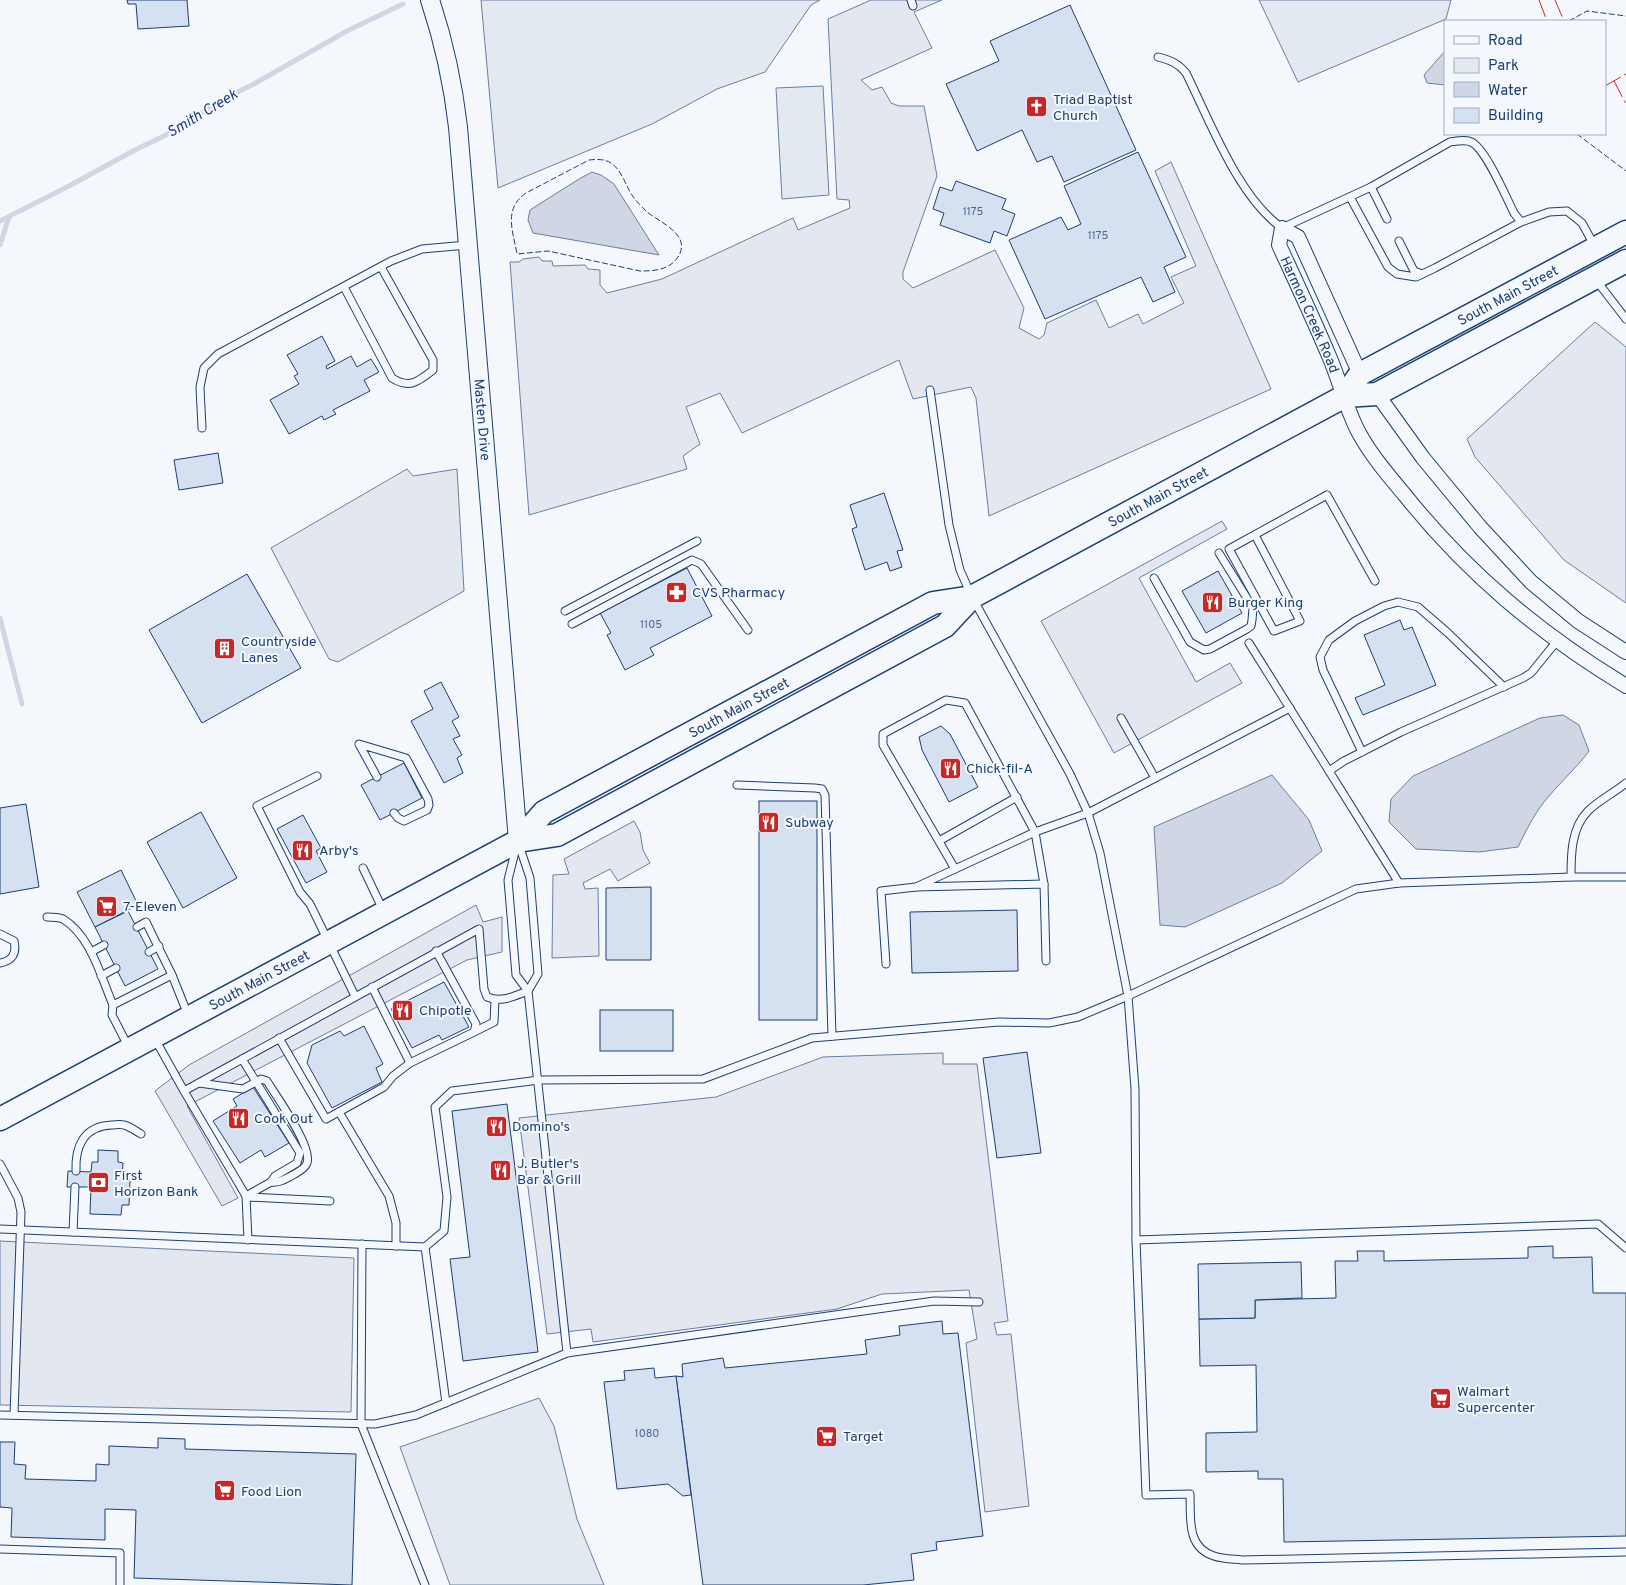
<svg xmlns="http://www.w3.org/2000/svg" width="1626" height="1585" font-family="Overpass,sans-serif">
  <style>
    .green { fill: #e3e9f0; stroke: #687fa3 }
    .parking { fill: #e3e8f0; stroke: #687fa3 }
    .water { fill: #cfd7e4; stroke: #687fa3 }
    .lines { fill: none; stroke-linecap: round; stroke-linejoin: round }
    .stream { stroke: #cfd7e4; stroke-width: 5 }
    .building { fill: #d5e0f0; stroke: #1d3f73 }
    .service-casing { stroke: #1d3f73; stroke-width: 9 }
    .minor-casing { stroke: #1d3f73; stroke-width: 16 }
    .tertiary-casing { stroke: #1d3f73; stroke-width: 20 }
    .primary-casing { stroke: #1d3f73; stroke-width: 25 }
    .service { stroke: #f4f7fb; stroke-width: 7 }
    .minor { stroke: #f4f7fb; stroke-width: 14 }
    .tertiary { stroke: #f4f7fb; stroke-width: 18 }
    .primary { stroke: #f4f7fb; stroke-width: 22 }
    .fence { stroke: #1d3f73; stroke-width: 1; stroke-dasharray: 6 2.5; stroke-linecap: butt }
    .power { stroke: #c62828; stroke-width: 1; stroke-dasharray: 18 4 2.5 4; stroke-linecap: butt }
    .labels { text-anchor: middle; stroke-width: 4; stroke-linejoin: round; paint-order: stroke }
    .number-label { font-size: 11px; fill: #4b6792 }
    .poi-label { font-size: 14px; fill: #1d3f73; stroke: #f4f7fb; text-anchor: start }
    .street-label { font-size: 14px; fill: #1d3f73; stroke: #f4f7fb }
    .water-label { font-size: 15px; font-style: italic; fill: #1d3f73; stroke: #f4f7fb }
  </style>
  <rect width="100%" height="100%" fill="#f4f7fb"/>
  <g class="green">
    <path d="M481,0H820L811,5L765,72L717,89L652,124L498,188Z"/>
    <path d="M1259,0H1451L1446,19L1298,82Z"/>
    <path d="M823,86L829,195L782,199L776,88Z"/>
    <path d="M539,1398L554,1426L577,1519L604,1585H450L400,1447Z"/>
  </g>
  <g class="parking">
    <path d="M871,0H942L914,12L932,48L861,80L872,90L882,87L891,103L899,106H924L937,176L903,272V279L913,288L995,250L1024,308L1019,328L1039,339L1044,335L1047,323L1096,300L1109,328L1138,314L1143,324L1184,303L1171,277L1196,266L1155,171L1171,162L1271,389L989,516L976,398L971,387L913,399L899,360L742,433L720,393L686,407L700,444L683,456L687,469L529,515L510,262H519L523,259L539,257L542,261H552L553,266L585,265L588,269L600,270V285L607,293L662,279L793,218L798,230L850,208L849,200L837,199L828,19Z"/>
    <path d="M1595,322L1626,347V603L1564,560L1475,457L1467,439Z"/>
    <path d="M407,469L413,476L457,469L464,591L338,662L329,659L271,548Z"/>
    <path d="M1222,521L1227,529L1139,578L1196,682L1230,663L1242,683L1114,753L1041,621Z"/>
    <path d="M634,821L640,832L643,850L650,863L618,881L610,869L583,883L585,889L598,888L599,956L552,958L553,875L569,874L564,859Z"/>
    <path d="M476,905L483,922L502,917V952L467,960L187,1106L238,1198L222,1206L155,1091L189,1065Z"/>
    <path d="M943,1053V1064H977L1008,1321L994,1323L997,1335L1011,1334L1029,1506L985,1512L966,1343L977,1339L969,1290L882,1294L837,1309L593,1342L591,1329L547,1334L519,1118L716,1097L823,1057Z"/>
    <path d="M0,1241L354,1258L351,1412L0,1405Z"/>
  </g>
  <g class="water">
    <path d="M1445,51V85L1427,83L1424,75Z"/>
    <path d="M592,172L601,175L614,184L659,255L533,233L528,220L530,210L579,179Z"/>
    <path d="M1563,715L1579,725L1589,751C1575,770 1558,784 1544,802C1533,816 1526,831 1518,847L1479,852L1416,849L1389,822L1391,799L1413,776L1540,718Z"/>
    <path d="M1272,775L1309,820L1322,851L1282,883L1185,927L1160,925L1154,827Z"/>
  </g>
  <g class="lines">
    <g class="stream">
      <path d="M0,221L69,186L133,151L166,135L227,97L252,85L347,31L403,4"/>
      <path d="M0,245L9,217"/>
      <path d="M0,618L22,704"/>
    </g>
  </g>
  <g class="building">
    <path d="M127,0H187L189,26L138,29L136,4H128Z"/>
    <path d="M1070,5L1136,150L1064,182L1052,156L1037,162L1022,130L977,151L946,84L999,61L990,41Z"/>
    <path d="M1138,152L1186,257L1164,267L1175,292L1153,302L1141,277L1045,319L1009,240L1061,217L1068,230L1081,224L1064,186Z"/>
    <path d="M956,181L1006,199L1002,209L1015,214L1007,236L994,231L990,243L940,225L944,213L933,209L940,187L952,191Z"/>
    <path d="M322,336L335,361L326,366L327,369L351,356L357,367L371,359L379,372L364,380L370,391L333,410L336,414L324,420L322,416L289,434L270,400L299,384L294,376L298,374L287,355Z"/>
    <path d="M218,453L223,483L179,490L174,460Z"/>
    <path d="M884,493L903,550L897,551L902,567L890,571L887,562L865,570L852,529L857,527L850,505Z"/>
    <path d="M687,568L712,616L650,648L654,655L625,670L607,635L611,633L600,613Z"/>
    <path d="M1218,571L1242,613L1206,633L1182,591Z"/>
    <path d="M247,574L301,668L202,723L149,630Z"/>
    <path d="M1400,620L1404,630L1412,627L1436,685L1363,715L1355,698L1385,685L1364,635Z"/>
    <path d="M441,682L459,717L452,721L460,736L453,739L462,755L457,758L463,773L444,783L411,721L433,709L424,691Z"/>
    <path d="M941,726L950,734L978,787L949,802L922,750L919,737Z"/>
    <path d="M404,763L422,798L380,820L361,785Z"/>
    <rect x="759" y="801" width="58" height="219"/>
    <path d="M26,804L39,887L0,894V808Z"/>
    <path d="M201,812L237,878L183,908L147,842Z"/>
    <path d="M303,815L321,848L316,851L327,872L306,883L277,829Z"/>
    <path d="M121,870L138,905L95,927L77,892Z"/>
    <path d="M651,887V960H606V888Z"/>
    <path d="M1017,910L1018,971L912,973L910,912Z"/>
    <path d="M128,911L158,969L125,986L95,927Z"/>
    <path d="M444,982L469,1027L442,1040L439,1035L412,1048L391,1009Z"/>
    <rect x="600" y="1010" width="73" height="41"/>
    <path d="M364,1026L383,1064L376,1068L382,1082L332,1108L307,1063L312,1045L340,1031L344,1036Z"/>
    <path d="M1027,1052L1041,1153L997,1158L983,1058Z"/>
    <path d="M253,1087L289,1143L265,1157L261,1150L240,1163L213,1121L237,1106L233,1099Z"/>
    <path d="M507,1104L538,1352L463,1361L450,1259L470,1257L452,1111Z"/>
    <path d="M98,1150L118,1151V1162L123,1163L122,1179L130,1180L129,1205H122L121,1215L90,1214L91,1187H67L68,1171L91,1172L92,1162H98Z"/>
    <path d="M1553,1246V1258L1592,1257L1593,1293H1626V1536L1284,1542L1283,1479H1258V1471L1206,1472V1433L1257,1432L1256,1365L1200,1366L1199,1319L1255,1318V1300L1336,1298L1335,1261H1358L1357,1251H1384V1261L1528,1258V1247Z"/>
    <path d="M1301,1262L1302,1298L1255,1300V1318L1199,1319L1198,1264Z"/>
    <path d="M942,1321L943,1334L958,1333L983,1536L936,1542L937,1550L911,1554L914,1580L863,1585H703L676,1376L683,1377L682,1364L723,1358L725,1368L867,1354L865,1340L900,1335L899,1326Z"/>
    <path d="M654,1368L655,1378L676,1376L691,1495L683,1496L668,1484L617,1489L604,1382L625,1380L624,1371Z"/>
    <path d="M158,1438L185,1439V1449L356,1454L352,1585L134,1578L136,1510L105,1509V1540L11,1537L12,1508L0,1507V1442H15L14,1464L26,1465L25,1479L96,1481V1464L109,1465V1446L158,1448Z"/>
  </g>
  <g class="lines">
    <defs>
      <g id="service">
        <path d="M911,0L913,6"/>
        <path d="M1158,57C1170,60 1178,63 1186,73C1210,121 1238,197 1282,228L1371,187L1450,142C1458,141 1467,139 1473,143C1487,152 1506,197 1514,213L1521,222L1549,212L1567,211L1582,223L1594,245"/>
        <path d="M1371,187L1387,219"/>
        <path d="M1350,197L1388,267L1397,274L1416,277L1435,268L1521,222"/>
        <path d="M1399,241L1414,271L1422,274"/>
        <path d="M1596,280L1626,319"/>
        <path d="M344,287L392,378C409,389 418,382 433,370V360L381,267"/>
        <path d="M930,390L949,525L960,570L972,597L1070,774L1088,813L1100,853L1128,996L1135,1089L1136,1240L1146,1495L1190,1494C1191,1518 1186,1547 1214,1556C1222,1559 1233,1559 1242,1560L1626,1552"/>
        <path d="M202,428L200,387L204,368L218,354L391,261L422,249L467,245"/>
        <path d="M1255,535L1300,621L1274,631L1229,549L1327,495L1375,581"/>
        <path d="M1154,578L1190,642L1204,650L1210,649L1247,629L1251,626L1252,620L1253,608L1219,553"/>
        <path d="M565,611L697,541"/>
        <path d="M572,624L692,560L701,564L748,630"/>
        <path d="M1249,643L1399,883"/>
        <path d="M1121,718L1155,778"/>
        <path d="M1362,752L1323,670L1320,657L1329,640L1355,621L1384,606L1398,602L1418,607L1448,633L1504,687"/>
        <path d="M1329,771L1344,761L1401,732L1523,678L1531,673L1557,641"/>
        <path d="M317,776L257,806L300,892L310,904L355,996"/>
        <path d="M377,777L359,744L406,758L428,799L429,805L427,810L404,821L398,818L394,813"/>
        <path d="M737,785L815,788L822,789L825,795L832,1036"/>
        <path d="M939,841L1017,797"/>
        <path d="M516,848L508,880L516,975L528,991L567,1353"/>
        <path d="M363,868L383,910"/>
        <path d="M1571,877C1571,855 1571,828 1588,811C1599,800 1614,793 1626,783"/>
        <path d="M1044,884L1035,832L965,703L946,700L883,734V745L955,869L1035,832L1088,813L1290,708"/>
        <path d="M916,887L1044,884L1046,961"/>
        <path d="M47,917C52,917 58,917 63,919C91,936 101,977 113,1005"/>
        <path d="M137,927L146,922L172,975"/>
        <path d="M0,934L14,941C17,954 12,961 0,963"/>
        <path d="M91,952L104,945"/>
        <path d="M149,952L159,946"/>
        <path d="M886,964L881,891L916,887L955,869"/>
        <path d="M101,976L116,968"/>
        <path d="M372,987L410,1063L474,1032L476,1024L436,951"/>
        <path d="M474,1032L494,1022L495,1000"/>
        <path d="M279,1038L326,1119L384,1087L393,1076L410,1063"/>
        <path d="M155,1039L184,1091L479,929L484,989L487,997C502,1003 514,996 528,991L538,974L530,878L519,845"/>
        <path d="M128,1046L112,1015L113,1005L172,975L188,1015"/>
        <path d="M242,1059L300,1153L297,1163L275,1176L271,1182L246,1196"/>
        <path d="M199,1083L243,1089L261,1079L267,1081C276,1096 313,1147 307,1163C305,1169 298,1172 293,1175C285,1179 280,1183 271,1182"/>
        <path d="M184,1091L246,1196L248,1240"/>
        <path d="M339,1112L389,1196L396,1223V1246"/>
        <path d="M0,1164L18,1198L21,1212L14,1415"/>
        <path d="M76,1171C75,1146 84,1126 112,1125C115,1125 120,1124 124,1125C129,1126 136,1131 141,1134"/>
        <path d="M247,1197L330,1201"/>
        <path d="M0,1229L425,1247L444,1231L447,1197L435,1107L452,1091L539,1080L703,1079L812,1038L999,1022L1049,1023L1078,1017L1128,996L1356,889L1399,883L1571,877H1626"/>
        <path d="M73,1232L75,1187"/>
        <path d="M1136,1240L1598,1224L1626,1248"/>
        <path d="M362,1244L361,1424L425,1585"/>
        <path d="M425,1247L446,1403"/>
        <path d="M0,1415L375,1424L416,1415L567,1353L934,1301L979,1302"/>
        <path d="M0,1549L120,1553V1585"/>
      </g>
      <g id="minor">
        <path id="s1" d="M1360,374L1298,237L1282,228L1279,245C1296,282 1313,318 1329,356C1340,381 1346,409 1359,433C1371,455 1388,475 1404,494C1468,574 1539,633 1626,686"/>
        <path d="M1377,394L1423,458L1480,527L1531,582L1578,621L1626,652"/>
      </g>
      <g id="tertiary">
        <path id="s2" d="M430,0C444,42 453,84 458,127L518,841"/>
      </g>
      <g id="primary">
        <path id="s3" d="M1345,396L1360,374L1626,232"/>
        <path id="s4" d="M518,841L544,812L933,603L972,597"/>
        <path id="s5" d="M0,1119L518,841L557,835L945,626L972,597L1345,396L1377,394L1626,261"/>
      </g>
    </defs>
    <use href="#service" class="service-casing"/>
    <use href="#minor" class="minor-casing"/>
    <use href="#tertiary" class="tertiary-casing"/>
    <use href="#primary" class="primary-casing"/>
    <use href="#service" class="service"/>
    <use href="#minor" class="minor"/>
    <use href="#tertiary" class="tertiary"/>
    <use href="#primary" class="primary"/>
    <g class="fence">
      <path d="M1569,21L1587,11L1626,16"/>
      <path d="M1577,134L1626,171"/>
      <path d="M589,160C596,159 605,159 611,163C623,171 626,188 634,198C638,203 643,208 647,212C661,223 692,235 678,257C669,270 655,271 640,271L548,251L517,254C513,231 503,209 526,193Z"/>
    </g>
    <g class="power">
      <path d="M1539,0L1547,21"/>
      <path d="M1555,0L1564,21"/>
      <path d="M1614,81L1626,104"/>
      <path d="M1605,86L1626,74"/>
    </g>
  </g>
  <defs>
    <symbol id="church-square" viewBox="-11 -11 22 22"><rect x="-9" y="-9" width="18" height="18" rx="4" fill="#c62828" stroke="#f4f7fb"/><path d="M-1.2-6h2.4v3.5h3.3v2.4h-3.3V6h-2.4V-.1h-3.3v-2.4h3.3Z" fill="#fff"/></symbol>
    <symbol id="pharmacy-square" viewBox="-11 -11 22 22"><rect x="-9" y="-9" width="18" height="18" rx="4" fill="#c62828" stroke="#f4f7fb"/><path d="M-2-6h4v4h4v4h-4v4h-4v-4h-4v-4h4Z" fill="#fff"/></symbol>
    <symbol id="restaurant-square" viewBox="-11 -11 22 22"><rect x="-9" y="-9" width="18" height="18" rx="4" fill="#c62828" stroke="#f4f7fb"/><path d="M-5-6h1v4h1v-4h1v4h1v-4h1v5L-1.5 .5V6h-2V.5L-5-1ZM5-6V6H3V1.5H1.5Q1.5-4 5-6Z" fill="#fff"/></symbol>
    <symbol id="building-square" viewBox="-11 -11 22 22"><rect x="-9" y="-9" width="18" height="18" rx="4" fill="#c62828" stroke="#f4f7fb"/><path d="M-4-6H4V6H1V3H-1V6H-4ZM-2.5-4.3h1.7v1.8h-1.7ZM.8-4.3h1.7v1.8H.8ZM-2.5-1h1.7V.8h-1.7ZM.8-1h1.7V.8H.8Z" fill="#fff"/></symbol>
    <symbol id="supermarket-square" viewBox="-11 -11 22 22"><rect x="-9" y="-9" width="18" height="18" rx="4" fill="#c62828" stroke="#f4f7fb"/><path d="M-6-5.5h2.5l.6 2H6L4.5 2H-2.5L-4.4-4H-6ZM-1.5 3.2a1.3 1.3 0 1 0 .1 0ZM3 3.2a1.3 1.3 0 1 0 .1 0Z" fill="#fff"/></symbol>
    <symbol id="bank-square" viewBox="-11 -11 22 22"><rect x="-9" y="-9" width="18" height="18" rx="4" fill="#c62828" stroke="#f4f7fb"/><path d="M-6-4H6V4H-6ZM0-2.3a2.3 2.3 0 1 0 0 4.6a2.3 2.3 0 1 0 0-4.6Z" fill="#fff"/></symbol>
  </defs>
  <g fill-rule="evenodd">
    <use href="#church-square" x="1024" y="94" width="25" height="25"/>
    <use href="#pharmacy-square" x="664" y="580" width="25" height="25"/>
    <use href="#restaurant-square" x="1200" y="590" width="25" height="25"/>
    <use href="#building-square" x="212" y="636" width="25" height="25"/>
    <use href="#restaurant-square" x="938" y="756" width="25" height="25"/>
    <use href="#restaurant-square" x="756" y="810" width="25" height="25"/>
    <use href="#restaurant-square" x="290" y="838" width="25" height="25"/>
    <use href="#supermarket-square" x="94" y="894" width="25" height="25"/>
    <use href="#restaurant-square" x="390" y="998" width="25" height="25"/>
    <use href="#restaurant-square" x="226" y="1106" width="25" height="25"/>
    <use href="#restaurant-square" x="484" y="1114" width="25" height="25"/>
    <use href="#restaurant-square" x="488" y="1158" width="25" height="25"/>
    <use href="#bank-square" x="86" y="1170" width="25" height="25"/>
    <use href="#supermarket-square" x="1428" y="1386" width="25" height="25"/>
    <use href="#supermarket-square" x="814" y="1424" width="25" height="25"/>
    <use href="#supermarket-square" x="212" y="1478" width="25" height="25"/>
  </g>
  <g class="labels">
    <g class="number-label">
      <text x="973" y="215">1175</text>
      <text x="1098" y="239">1175</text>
      <text x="651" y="628">1105</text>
      <text x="647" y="1437">1080</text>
    </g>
    <g class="poi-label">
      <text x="1053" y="104">Triad Baptist<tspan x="1053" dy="16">Church</tspan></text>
      <text x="692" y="597">CVS Pharmacy</text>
      <text x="1228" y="607">Burger King</text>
      <text x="241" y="646">Countryside<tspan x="241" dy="16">Lanes</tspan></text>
      <text x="966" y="773">Chick-fil-A</text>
      <text x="785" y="827">Subway</text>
      <text x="319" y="855">Arby's</text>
      <text x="123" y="911">7-Eleven</text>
      <text x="419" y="1015">Chipotle</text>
      <text x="254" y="1123">Cook Out</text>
      <text x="512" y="1131">Domino's</text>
      <text x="517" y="1168">J. Butler's<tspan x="517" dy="16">Bar &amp; Grill</tspan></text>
      <text x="114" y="1180">First<tspan x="114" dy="16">Horizon Bank</tspan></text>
      <text x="1457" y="1396">Walmart<tspan x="1457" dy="16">Supercenter</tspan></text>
      <text x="843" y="1441">Target</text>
      <text x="241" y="1496">Food Lion</text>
    </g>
    <g class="street-label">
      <text dy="5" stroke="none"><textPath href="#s3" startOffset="194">South Main Street</textPath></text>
      <text dy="5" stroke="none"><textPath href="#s1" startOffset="262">Harmon Creek Road</textPath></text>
      <text dy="5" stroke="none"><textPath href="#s2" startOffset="424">Masten Drive</textPath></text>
      <text dy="5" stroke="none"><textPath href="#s5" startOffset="1319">South Main Street</textPath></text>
      <text dy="5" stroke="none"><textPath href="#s4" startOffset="260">South Main Street</textPath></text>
      <text dy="5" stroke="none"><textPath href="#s5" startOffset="294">South Main Street</textPath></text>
    </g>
    <g class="water-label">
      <text transform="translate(202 113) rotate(-31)" y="5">Smith Creek</text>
    </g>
  </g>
  <rect x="1444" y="20" width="162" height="115" fill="#f4f7fb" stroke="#9eadc5"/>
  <rect x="1454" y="36" width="25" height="8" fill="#f4f7fb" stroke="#9eadc5"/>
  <text x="1488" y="45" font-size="15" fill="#1d3f73">Road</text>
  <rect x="1454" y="58" width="25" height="15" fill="#e3e9f0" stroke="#9eadc5"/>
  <text x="1488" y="70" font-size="15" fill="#1d3f73">Park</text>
  <rect x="1454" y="82" width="25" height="15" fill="#cfd7e4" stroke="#9eadc5"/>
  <text x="1488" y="95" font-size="15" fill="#1d3f73">Water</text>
  <rect x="1454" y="108" width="25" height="15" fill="#d5e0f0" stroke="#9eadc5"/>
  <text x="1488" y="120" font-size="15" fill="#1d3f73">Building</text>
</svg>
